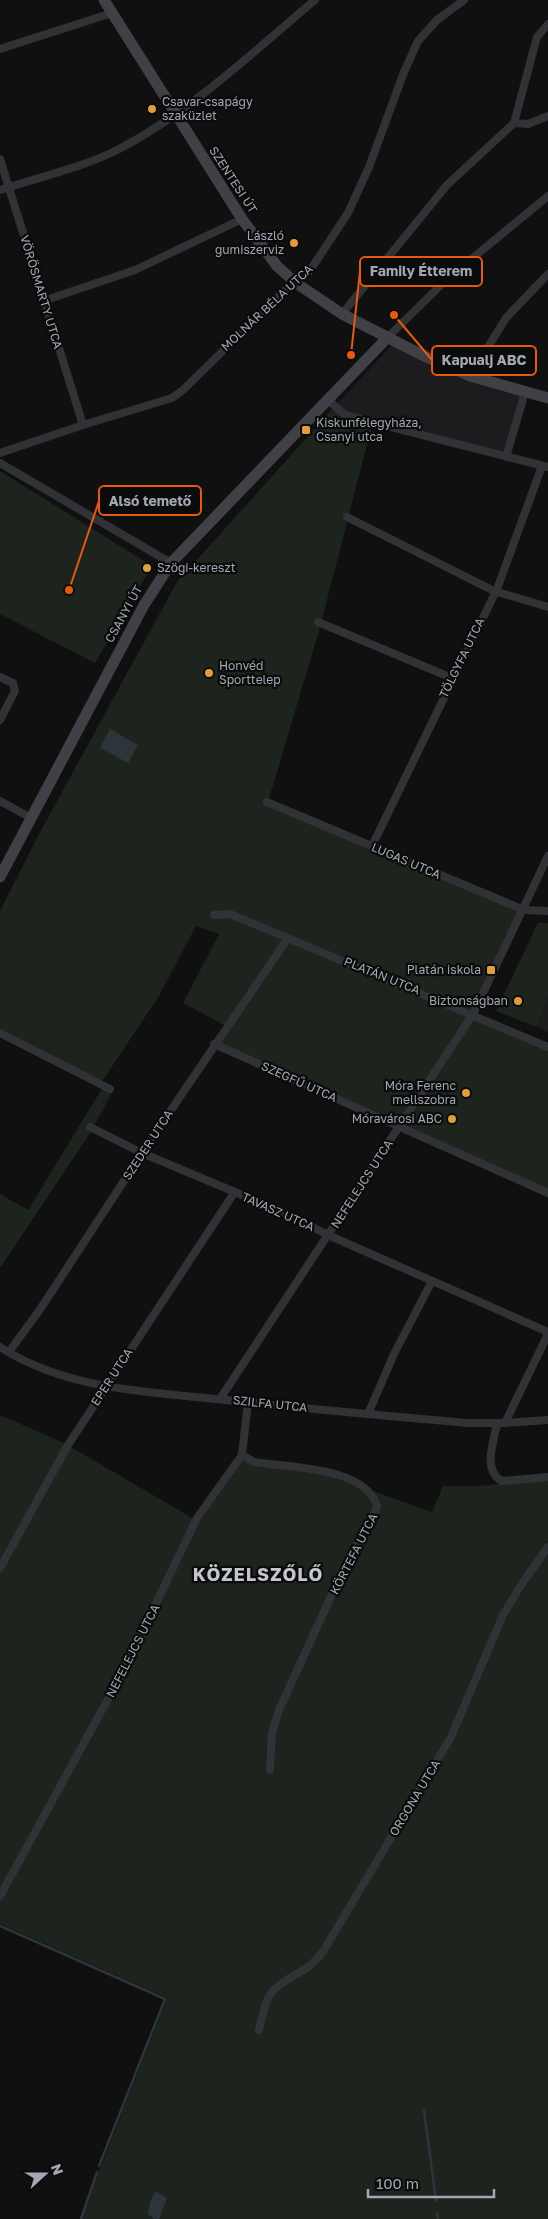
<svg xmlns="http://www.w3.org/2000/svg" width="548" height="2219" font-family="'Golos Text',sans-serif">
  <style>
    .built { fill: #1c1c1e }
    .green { fill: #1d231d }
    .water { fill: #2d353a }
    .lines { fill: none; stroke-linecap: round; stroke-linejoin: round }
    .stream { stroke: #2d353a; stroke-width: 2.5 }
    .street { stroke: #313236; stroke-width: 8 }
    .secondary { stroke: #404146; stroke-width: 11 }
    .poi-dot { fill: #e19d38; stroke: #0b0b0c; stroke-width: 2 }
    .labels { text-anchor: middle; stroke-width: 4.5; stroke-linejoin: round; paint-order: stroke }
    .poi-label { font-size: 12px; fill: #a2a8b1; stroke: #0b0b0c; text-anchor: end }
    .street-label { font-size: 12px; fill: #a2a8b1; stroke: #0b0b0c }
    .district-label { font-size: 18px; font-weight: bold; letter-spacing: 1px; fill: #c3c6cd; stroke: #0b0b0c }
    .leader { fill: none; stroke: #e8590c; stroke-width: 2 }
    .callout-dot { fill: #e8590c; stroke: #0b0b0c; stroke-width: 2 }
    .callout { fill: #0b0b0c; stroke: #e8590c; stroke-width: 2 }
    .callout-label { font-size: 14px; text-anchor: middle; font-weight: bold; fill: #a2a8b1 }
  </style>
  <rect width="100%" height="100%" fill="#101011"/>
  <g class="built">
    <path d="M393,344L521,392L504,454L346,412L337,404Z"/>
    <path d="M548,998V1032L536,1027Z"/>
  </g>
  <g class="green">
    <path d="M337,404L346,412L373,421L319,631L268,802L524,910L473,1014L548,1047V1193L215,1044L226,1026L183,1003L219,934L196,926L159,996L101,1083L0,1032V911L39,834L177,582Z"/>
    <path d="M0,471L152,566L95,663L0,614Z"/>
    <path d="M538,923H548V998L536,1027L496,1011Z"/>
    <path d="M103,1087L113,1090L91,1132L0,1268V1194L28,1210Z"/>
    <path d="M0,1415L64,1443L194,1519L237,1458L322,1473L432,1512L443,1486H481L548,1477V2219H80L167,1998L0,1924Z"/>
  </g>
  <g class="water">
    <path d="M110,729L138,745L128,763L100,748Z"/>
    <path d="M155,2191L167,2198L159,2219H154L148,2214L150,2202Z"/>
  </g>
  <g class="lines">
    <g class="stream">
      <path d="M0,1926L165,1999L99,2166"/>
      <path d="M424,2110L436,2201"/>
      <path d="M437,2213L438,2219"/>
      <path d="M81,2219L97,2172"/>
    </g>
    <g class="street">
      <path d="M0,49L112,13"/>
      <path d="M514,123L528,124L548,116"/>
      <path d="M0,159L83,425"/>
      <path d="M0,190C39,177 82,168 119,149C190,112 253,52 315,0"/>
      <path d="M43,301L135,270L242,219"/>
      <path d="M342,314L447,185L514,123L537,37L548,24"/>
      <path d="M388,337L446,280L548,196"/>
      <path d="M470,376L506,318L548,274"/>
      <path d="M328,400L344,414L352,417L548,467"/>
      <path d="M0,453L83,425L172,398L183,390L284,291L309,272L348,213L369,167L404,72L418,41L437,20L464,0"/>
      <path d="M506,457L523,399V391"/>
      <path d="M0,463L171,563"/>
      <path d="M347,517L494,591L548,607"/>
      <path d="M318,622L452,678"/>
      <path d="M0,677L13,683L15,691L0,720"/>
      <path d="M0,801L31,818"/>
      <path d="M267,802L524,910L548,911"/>
      <path d="M372,846L497,589L542,466"/>
      <path d="M214,915L230,914L548,1047"/>
      <path d="M0,1033L110,1089"/>
      <path d="M214,1044L548,1193"/>
      <path d="M90,1127L142,1153L287,1214L328,1235L548,1332"/>
      <path d="M0,1347C67,1390 149,1392 226,1400C307,1409 388,1416 468,1423H505L548,1420"/>
      <path d="M9,1352L41,1308L152,1138L288,938"/>
      <path d="M220,1399L473,1014L548,856"/>
      <path d="M368,1414L394,1354L432,1281"/>
      <path d="M505,1423L548,1334"/>
      <path d="M497,1424C494,1441 482,1471 502,1481L548,1477"/>
      <path d="M242,1455L254,1462C288,1468 365,1466 377,1506L374,1516L343,1570L279,1710L272,1733L270,1770"/>
      <path d="M0,1568L68,1445L234,1193"/>
      <path d="M0,1896L124,1670L197,1518L242,1455L248,1402"/>
      <path d="M259,2030C262,2017 265,1999 274,1990C292,1972 308,1974 324,1950L451,1737L503,1615L521,1585L548,1547"/>
    </g>
    <g class="secondary">
      <path d="M104,0L242,219L277,266L296,283L342,314L422,355L470,376L548,398"/>
      <path d="M0,877L144,605L171,563L388,337"/>
    </g>
  </g>
  <g class="poi-dot">
    <circle cx="152" cy="109" r="5"/>
    <circle cx="294" cy="243" r="5"/>
    <rect x="301" y="425" width="10" height="10" rx="2.5"/>
    <circle cx="147" cy="568" r="5"/>
    <circle cx="209" cy="673" r="5"/>
    <rect x="486" y="965" width="10" height="10" rx="2.5"/>
    <circle cx="518" cy="1001" r="5"/>
    <circle cx="466" cy="1093" r="5"/>
    <circle cx="452" cy="1119" r="5"/>
  </g>
  <g class="labels">
    <g class="poi-label">
      <text x="162" y="106" text-anchor="start">Csavar-csapágy<tspan x="162" dy="14">szaküzlet</tspan></text>
      <text x="284" y="240">László<tspan x="284" dy="14">gumiszerviz</tspan></text>
      <text x="316" y="427" text-anchor="start">Kiskunfélegyháza,<tspan x="316" dy="14">Csanyi utca</tspan></text>
      <text x="157" y="572" text-anchor="start">Szögi-kereszt</text>
      <text x="219" y="670" text-anchor="start">Honvéd<tspan x="219" dy="14">Sporttelep</tspan></text>
      <text x="481" y="974">Platán iskola</text>
      <text x="508" y="1005">Biztonságban</text>
      <text x="456" y="1090">Móra Ferenc<tspan x="456" dy="14">mellszobra</tspan></text>
      <text x="442" y="1123">Móravárosi ABC</text>
    </g>
    <g class="street-label">
      <text transform="translate(233 180) rotate(57)" y="4">SZENTESI ÚT</text>
      <text transform="translate(41 292) rotate(73)" y="4">VÖRÖSMARTY UTCA</text>
      <text transform="translate(267 308) rotate(-43)" y="4">MOLNÁR BÉLA UTCA</text>
      <text transform="translate(124 614) rotate(-61)" y="4">CSANYI ÚT</text>
      <text transform="translate(462 658) rotate(-64)" y="4">TÖLGYFA UTCA</text>
      <text transform="translate(406 861) rotate(23)" y="4">LUGAS UTCA</text>
      <text transform="translate(382 976) rotate(22)" y="4">PLATÁN UTCA</text>
      <text transform="translate(299 1082) rotate(24)" y="4">SZEGFŰ UTCA</text>
      <text transform="translate(148 1145) rotate(-57)" y="4">SZEDER UTCA</text>
      <text transform="translate(362 1184) rotate(-57)" y="4">NEFELEJCS UTCA</text>
      <text transform="translate(278 1212) rotate(24)" y="4">TAVASZ UTCA</text>
      <text transform="translate(112 1377) rotate(-57)" y="4">EPER UTCA</text>
      <text transform="translate(270 1404) rotate(6)" y="4">SZILFA UTCA</text>
      <text transform="translate(354 1554) rotate(-63)" y="4">KÖRTEFA UTCA</text>
      <text transform="translate(133 1651) rotate(-63)" y="4">NEFELEJCS UTCA</text>
      <text transform="translate(415 1798) rotate(-59)" y="4">ORGONA UTCA</text>
    </g>
    <g class="district-label">
      <text x="258" y="1581">KÖZELSZŐLŐ</text>
    </g>
  </g>
  <path class="leader" d="M351 355L360 271M394 315L432 360M69 590L99 501"/>
  <g class="callout-dot">
    <circle cx="351" cy="355" r="5"/>
    <circle cx="394" cy="315" r="5"/>
    <circle cx="69" cy="590" r="5"/>
  </g>
  <g class="callout">
    <rect x="360" y="257" width="122" height="29" rx="5"/>
    <rect x="432" y="346" width="104" height="29" rx="5"/>
    <rect x="99" y="486" width="102" height="29" rx="5"/>
  </g>
  <g class="callout-label">
    <text x="421" y="276">Family Étterem</text>
    <text x="484" y="365">Kapualj ABC</text>
    <text x="150" y="506">Alsó temető</text>
  </g>
  <g transform="translate(45 2174) rotate(69)" stroke="#0b0b0c" stroke-width="4" paint-order="stroke">
  <path d="M0-4L9 19L0 12L-9 19Z" fill="#a2a8b1"/>
  <text y="-8" font-size="14" font-weight="bold" text-anchor="middle" fill="#a2a8b1">N</text>
  </g>
  <path d="M368 2189v8h126v-8" fill="none" stroke="#a2a8b1" stroke-width="2.5"/>
  <text x="376" y="2189" font-size="15" fill="#a2a8b1" stroke="#0b0b0c" stroke-width="4" paint-order="stroke">100 m</text>
</svg>
